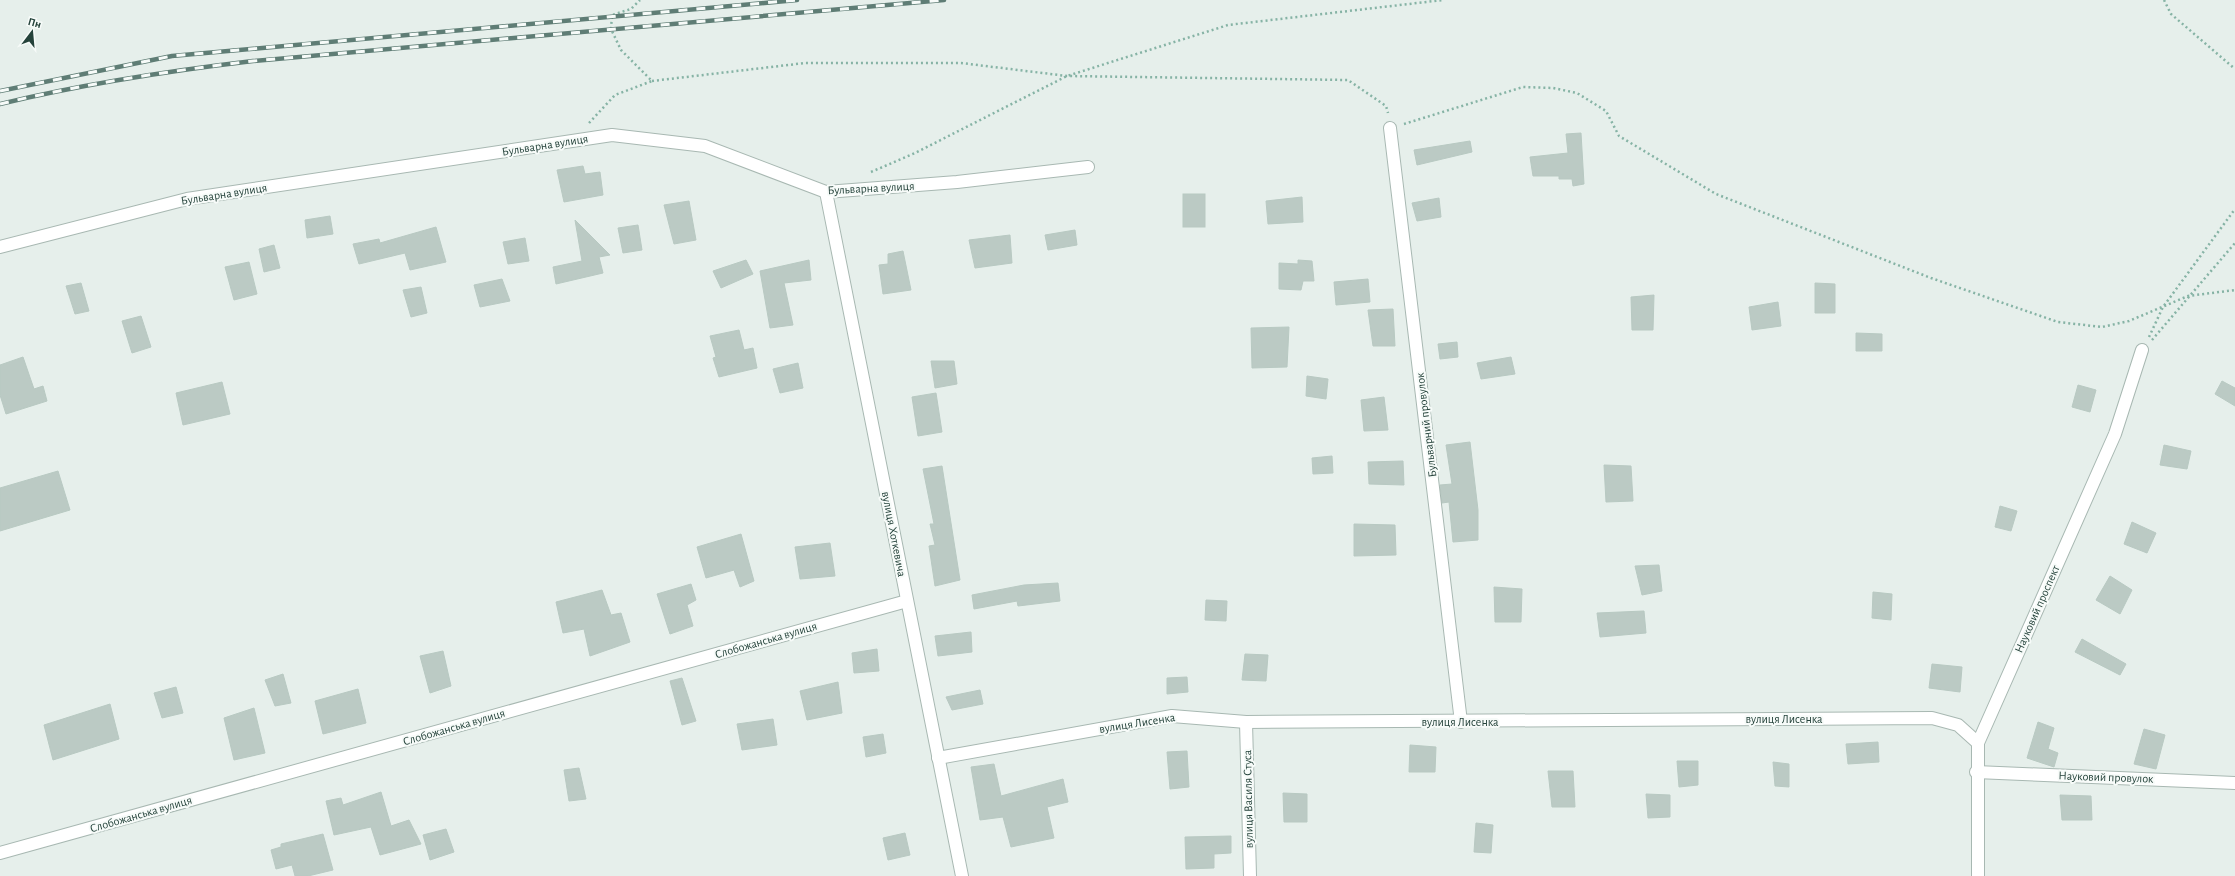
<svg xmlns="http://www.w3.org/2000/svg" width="2235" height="876" font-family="'Alegreya Sans',sans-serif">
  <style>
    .building { fill: #bbcac4; stroke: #b8c9c2 }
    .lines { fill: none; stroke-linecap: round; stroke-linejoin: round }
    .minor-casing { stroke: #a8b8b2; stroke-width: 14 }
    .path { stroke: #86b3a5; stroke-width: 2.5; stroke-dasharray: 2 3; stroke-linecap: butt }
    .minor { stroke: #fff; stroke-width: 12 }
    .rail-casing { stroke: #5f7d75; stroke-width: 4.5 }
    .rail { stroke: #f7fbf9; stroke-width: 3; stroke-dasharray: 9; stroke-linecap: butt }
    .labels { text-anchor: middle; stroke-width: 4; stroke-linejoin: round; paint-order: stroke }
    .street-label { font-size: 12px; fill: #24423a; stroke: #f7fbf9 }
  </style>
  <rect width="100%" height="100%" fill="#e6efeb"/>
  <g class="building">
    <path d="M1581,133L1584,184L1573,186L1572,179H1559V176H1533L1530,157L1568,153L1566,134Z"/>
    <path d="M1470,141L1472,152L1417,165L1414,150Z"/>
    <path d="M583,166L585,174L600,172L603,195L564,202L557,170Z"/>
    <rect x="1183" y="194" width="22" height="33"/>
    <path d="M1302,197L1303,222L1268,224L1266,201Z"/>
    <path d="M1439,198L1441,217L1417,221L1412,203Z"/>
    <path d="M689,201L696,240L674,244L664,205Z"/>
    <path d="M330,216L333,234L307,238L305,220Z"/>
    <path d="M575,220L610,255L599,257L603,273L556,284L553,267L582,261Z"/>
    <path d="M638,225L642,250L623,253L618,228Z"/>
    <path d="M436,227L446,262L410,270L405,253L359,264L353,244L379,239L380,243Z"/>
    <path d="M1075,230L1077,245L1048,250L1045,235Z"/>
    <path d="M1010,235L1012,263L975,268L969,240Z"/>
    <path d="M525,238L529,261L508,264L503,242Z"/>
    <path d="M274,245L280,268L264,272L259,249Z"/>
    <path d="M903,251L911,290L883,294L879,265L888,264V254Z"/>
    <path d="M746,260L753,274L721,288L713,271Z"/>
    <path d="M809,260L811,280L784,283L793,325L770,328L760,271Z"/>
    <path d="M1298,260L1312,261L1314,281H1303L1301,290L1279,289V263L1298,264Z"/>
    <path d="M249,262L257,294L234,300L225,267Z"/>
    <path d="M502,279L510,301L480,307L474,285Z"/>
    <path d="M1368,279L1370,302L1336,305L1334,282Z"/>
    <path d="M81,283L89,311L75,314L66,286Z"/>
    <path d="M1815,283L1835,284V313H1815Z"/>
    <path d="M421,287L427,313L411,317L403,290Z"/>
    <path d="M1654,295L1653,330H1632L1631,297Z"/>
    <path d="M1778,302L1781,326L1752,330L1749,307Z"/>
    <path d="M1393,309L1395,346H1373L1368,310Z"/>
    <path d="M141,316L151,347L132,353L122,321Z"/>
    <path d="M1289,327L1287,367L1252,368L1251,328Z"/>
    <path d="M739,330L744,350L753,348L757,368L719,377L713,358L716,357L710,336Z"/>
    <path d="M1856,333L1882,334V351H1856Z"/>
    <path d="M1457,342L1458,357L1440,359L1438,344Z"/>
    <path d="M23,357L34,389L43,386L47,401L6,414L0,395V365Z"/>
    <path d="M1511,357L1515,374L1481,379L1477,363Z"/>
    <path d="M931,361H954L957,384L935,388Z"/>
    <path d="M798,363L803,388L780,393L773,369Z"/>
    <path d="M1307,376L1328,379L1326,399L1306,396Z"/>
    <path d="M2222,381L2235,388V406L2215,394Z"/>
    <path d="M222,382L230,414L183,425L176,393Z"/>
    <path d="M2078,385L2096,390L2090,412L2072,407Z"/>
    <path d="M936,393L942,432L918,436L912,397Z"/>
    <path d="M1384,397L1388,430L1364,431L1361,400Z"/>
    <path d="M1470,442L1478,510V540L1453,542L1449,502L1442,503L1440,485L1452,484L1446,445Z"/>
    <path d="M2164,445L2191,451L2187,469L2160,465Z"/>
    <path d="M1332,456L1333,473L1313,474L1312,458Z"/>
    <path d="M1403,461L1404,485L1369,484L1368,462Z"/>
    <path d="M1604,465L1631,466L1633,501L1606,502Z"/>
    <path d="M942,466L960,580L935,586L929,546L935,545L930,524H934L923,469Z"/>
    <path d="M58,471L70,510L0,531V488Z"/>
    <path d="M2000,506L2017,511L2011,531L1995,527Z"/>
    <path d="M2132,522L2156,533L2147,553L2124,544Z"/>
    <path d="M1354,524L1395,525L1396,555L1354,556Z"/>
    <path d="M741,534L754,581L740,587L734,570L706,578L697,547Z"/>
    <path d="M830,543L835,576L800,579L795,547Z"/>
    <path d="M1659,565L1662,591L1642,595L1635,566Z"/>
    <path d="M2110,576L2132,590L2120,614L2096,600Z"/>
    <path d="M1058,583L1060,601L1018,606L1017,601L974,609L972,595L1024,585Z"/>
    <path d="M691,584L696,600L687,605L693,626L670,634L657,594Z"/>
    <path d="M1494,587L1522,589L1521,622H1495Z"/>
    <path d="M602,590L611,615L621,613L630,642L590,656L584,629L563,633L556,602Z"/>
    <path d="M1873,592L1892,594L1891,620L1872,618Z"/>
    <path d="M1206,600L1227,601L1226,621L1205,620Z"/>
    <path d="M1644,611L1646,633L1600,637L1597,613Z"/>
    <path d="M971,632L972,652L938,656L935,636Z"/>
    <path d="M2082,639L2126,664L2120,675L2075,652Z"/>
    <path d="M877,649L879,671L854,673L852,653Z"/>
    <path d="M443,651L451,686L430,693L420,656Z"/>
    <path d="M1245,654L1268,655L1266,681L1242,680Z"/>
    <path d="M1932,664L1962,667L1960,692L1929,688Z"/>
    <path d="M283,674L291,703L275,706L265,680Z"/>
    <path d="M1187,677L1188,692L1167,694V678Z"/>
    <path d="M682,678L696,721L682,725L670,681Z"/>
    <path d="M838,682L842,713L807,720L800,691Z"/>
    <path d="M176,687L183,713L162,718L154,693Z"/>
    <path d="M358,689L366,723L323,734L315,701Z"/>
    <path d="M980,690L983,704L952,710L946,697Z"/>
    <path d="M110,704L119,739L53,760L44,725Z"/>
    <path d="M254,708L265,753L234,760L224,718Z"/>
    <path d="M773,719L777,745L742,750L737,724Z"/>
    <path d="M2038,722L2054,728L2048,749L2058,753L2054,767L2027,758Z"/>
    <path d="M2144,729L2165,735L2156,769L2134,764Z"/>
    <path d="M883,734L886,753L866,757L863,737Z"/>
    <path d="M1878,742L1879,762L1848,764L1846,744Z"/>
    <path d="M1410,745L1436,747L1435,772H1409Z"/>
    <path d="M1187,751L1189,787L1170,789L1167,752Z"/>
    <path d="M1677,761H1698V785L1679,787Z"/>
    <path d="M1773,762L1789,764V787L1775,786Z"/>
    <path d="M994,764L1001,796L1063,779L1068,802L1047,807L1054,838L1011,847L1003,817L980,820L971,767Z"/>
    <path d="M579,768L586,799L569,801L564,770Z"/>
    <path d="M1548,771H1573L1575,807H1552Z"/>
    <path d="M381,792L391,826L409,820L421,844L380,855L371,827L334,835L326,801L341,798L343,805Z"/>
    <path d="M1283,793L1307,794V822H1284Z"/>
    <path d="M1646,794L1670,795V817L1648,818Z"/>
    <path d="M2060,795L2091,796L2092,820H2062Z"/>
    <path d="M1476,823L1493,825L1491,853L1474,852Z"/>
    <path d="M446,829L454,852L430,860L423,835Z"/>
    <path d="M905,833L910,855L888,860L883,838Z"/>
    <path d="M323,834L333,870L308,876H295L292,865L276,869L271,850L281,847V844Z"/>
    <path d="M1231,836V853L1214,854V868L1186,869L1185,837Z"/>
  </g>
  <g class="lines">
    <defs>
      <g id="minor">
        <path d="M1390,128L1461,722"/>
        <path d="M826,192L962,876"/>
        <path d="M0,247L187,199L612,135L705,146L826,192L957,182L1088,167"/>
        <path d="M1246,722L1250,876"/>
        <path d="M938,758L1172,716L1246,722L1932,718L1958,725L1978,743"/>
        <path d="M1976,772L2235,783"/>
        <path d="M0,853L907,601"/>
        <path d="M1978,876V743L2115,434L2142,350"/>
      </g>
    </defs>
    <use href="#minor" class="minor-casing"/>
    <g class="path">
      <path d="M2164,0L2171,14L2235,69"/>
      <path d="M652,81L805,63H961L1067,76L1348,80L1386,106L1388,113"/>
      <path d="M589,123L615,95L652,81L621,50L611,29L612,15L631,9L640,0"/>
      <path d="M1404,124L1523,87L1553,88L1577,93L1606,111L1619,136L1716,194L1931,278L2058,322L2102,327L2129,321L2188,296L2235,290"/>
      <path d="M871,172L915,153L1067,76L1228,25L1443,0"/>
      <path d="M2149,337L2163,307L2235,209"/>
      <path d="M2152,340L2235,243"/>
    </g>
    <use href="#minor" class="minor"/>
    <defs>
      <g id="rail">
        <path d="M0,91L172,56L797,0"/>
        <path d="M0,104C83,84 168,71 253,61L944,0"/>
      </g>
    </defs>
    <use href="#rail" class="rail-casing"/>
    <use href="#rail" class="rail"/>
  </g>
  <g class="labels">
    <g class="street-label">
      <text transform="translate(545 145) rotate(-9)" y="4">Бульварна вулиця</text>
      <text transform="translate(871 188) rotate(-3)" y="4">Бульварна вулиця</text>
      <text transform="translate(224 194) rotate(-9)" y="4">Бульварна вулиця</text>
      <text transform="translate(1426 425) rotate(-97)" y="4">Бульварний провулок</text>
      <text transform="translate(894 534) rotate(79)" y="4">вулиця Хоткевича</text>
      <text transform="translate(2037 609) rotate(-66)" y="4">Науковий проспект</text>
      <text transform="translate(766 640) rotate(-16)" y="4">Слобожанська вулиця</text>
      <text x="1784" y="723">вулиця Лисенка</text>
      <text x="1460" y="726">вулиця Лисенка</text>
      <text transform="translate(1137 723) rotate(-9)" y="4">вулиця Лисенка</text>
      <text transform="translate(454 727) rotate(-16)" y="4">Слобожанська вулиця</text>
      <text transform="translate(2106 777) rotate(2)" y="4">Науковий провулок</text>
      <text transform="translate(1248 799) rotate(-91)" y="4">вулиця Василя Стуса</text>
      <text transform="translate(141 814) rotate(-16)" y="4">Слобожанська вулиця</text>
    </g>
  </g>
  <g transform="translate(32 32) rotate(16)" stroke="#f7fbf9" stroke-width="3" paint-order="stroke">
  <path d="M0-3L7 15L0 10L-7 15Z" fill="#24423a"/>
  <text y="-6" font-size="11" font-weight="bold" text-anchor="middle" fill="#24423a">Пн</text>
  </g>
</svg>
